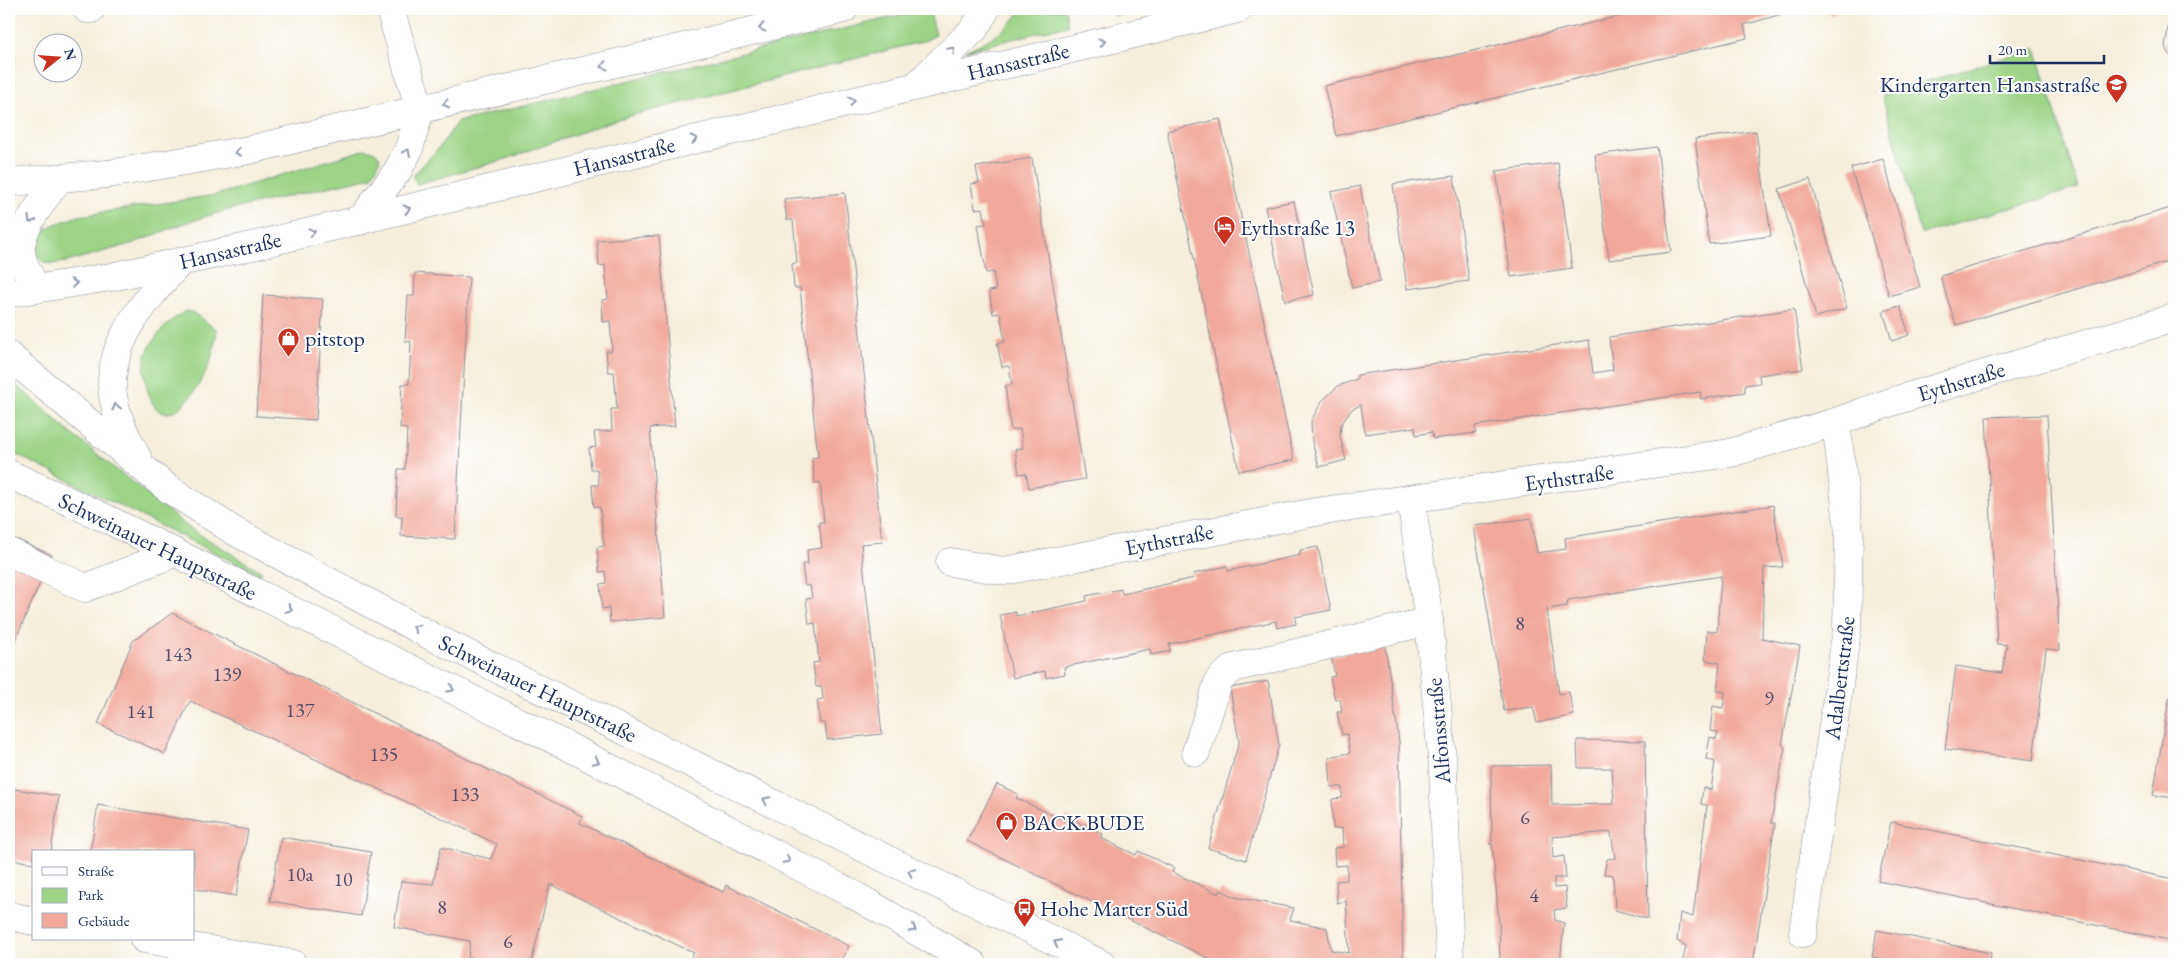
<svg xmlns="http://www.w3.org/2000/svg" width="2183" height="973" font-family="'EB Garamond',serif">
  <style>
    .green { fill: #9dd486; stroke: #5c8272 }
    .building { fill: #f2a89c }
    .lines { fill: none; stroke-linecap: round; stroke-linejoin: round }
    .minor-casing { stroke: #888e9d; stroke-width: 29 }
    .major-casing { stroke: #888e9d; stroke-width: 29 }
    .minor { stroke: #fff; stroke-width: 28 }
    .major { stroke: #fff; stroke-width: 28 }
    .oneway { stroke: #8d97ae }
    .labels { text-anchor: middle; stroke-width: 4; stroke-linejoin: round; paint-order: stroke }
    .number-label { font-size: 20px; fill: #514d6e }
    .street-label { font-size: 22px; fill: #1b2f5e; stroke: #fff }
    .poi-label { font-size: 22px; fill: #1b2f5e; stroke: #fff; text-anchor: start }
  </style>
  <rect width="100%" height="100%" fill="#fff"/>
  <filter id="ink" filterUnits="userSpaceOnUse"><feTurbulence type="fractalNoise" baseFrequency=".02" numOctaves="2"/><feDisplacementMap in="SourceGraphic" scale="10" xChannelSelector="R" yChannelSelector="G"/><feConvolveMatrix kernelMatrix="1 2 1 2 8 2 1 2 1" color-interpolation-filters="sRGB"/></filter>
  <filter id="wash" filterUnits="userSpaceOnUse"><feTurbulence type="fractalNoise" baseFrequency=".0096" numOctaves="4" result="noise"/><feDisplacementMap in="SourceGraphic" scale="20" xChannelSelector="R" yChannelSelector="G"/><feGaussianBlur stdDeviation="1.12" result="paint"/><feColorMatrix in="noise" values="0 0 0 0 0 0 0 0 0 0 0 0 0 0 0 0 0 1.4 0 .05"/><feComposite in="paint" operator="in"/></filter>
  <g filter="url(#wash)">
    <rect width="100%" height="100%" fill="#f5eedc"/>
    <g class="green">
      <path d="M926,9H929L936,35L924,41L618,119L506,159L417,184L413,176L443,143L457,122Z"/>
      <path d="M1021,9H1065L1068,25L965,51C987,41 1009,31 1021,9Z"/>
      <path d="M1113,9H1143L1114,16Z"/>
      <path d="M2036,48L2078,188L1921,234L1882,95Z"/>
      <path d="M366,149L375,152L380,158L377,167L371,177L224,211L182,224L134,243L70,261L53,264L44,263L38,256L36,251V242L41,233L55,224L79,216L216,195Z"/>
      <path d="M187,311L192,312L217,330C215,343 213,355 208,367C202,382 178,423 159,411C153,407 149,395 147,388C141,361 145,349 163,329C171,321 176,316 187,311Z"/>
      <path d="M9,378L67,430L189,528L262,572L260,575L9,451Z"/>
    </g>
    <g id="blocks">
      <g class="building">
        <path d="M1650,9H1799L1744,25L1747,38L1336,136L1324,86Z"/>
        <path d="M1828,9H1845L1830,14Z"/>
        <path d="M2174,18V61L2165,47L2169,22Z"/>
        <path d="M1220,119L1294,460L1239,471L1167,131Z"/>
        <path d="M1756,131L1771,236L1709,244L1695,139Z"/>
        <path d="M1657,147L1671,252L1609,260L1595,155Z"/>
        <path d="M1032,158L1085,479L1029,488L1026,473L1019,474L1015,449L1023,448L1020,429L1011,430L1005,386L1012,385L1009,366L1002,367L997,343L1005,342L1000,313L993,314L989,291L996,290L993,272L986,273L978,225L986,224L983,208L975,209L971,184L979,183L976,167Z"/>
        <path d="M1883,159L1920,287L1889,296L1851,168Z"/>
        <path d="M1558,163L1572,268L1511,277L1496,171Z"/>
        <path d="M1454,176L1469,281L1407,289L1393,184Z"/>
        <path d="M1810,179L1847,308L1816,317L1779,189Z"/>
        <path d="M1360,186L1380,282L1352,288L1331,192Z"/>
        <path d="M845,193L882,542L861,544L882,734L827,740L825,723H820L817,700L823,699L822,687H816L813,663L819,662L815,623L809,624L806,599L812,598L810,585L805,586L802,564H808L807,550L822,548L819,522H824L820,482L815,483L812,458L818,457L800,288H794L792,264L797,263L793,220H787L784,199Z"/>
        <path d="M1294,201L1314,295L1285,301L1265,207Z"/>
        <path d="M2174,207V260L1956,325L1940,276Z"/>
        <path d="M659,236L675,426L650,428L665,617L610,622L609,608L602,609L600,584L606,583L605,571L599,572L597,547L604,546L600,507H594L592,485H599L597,469H591L589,448L596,447L594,432L612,431L611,409H617L614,372H608L606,351H612L610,321L603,322L602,300L608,299L605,265L599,266L597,240Z"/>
        <path d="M415,273L469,277L455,539L401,536L402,516H396L398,469H405L407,429L400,428L402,384H409L411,342L405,341L408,296H414Z"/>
        <path d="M263,295L323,299L316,420L256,416Z"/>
        <path d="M1900,306L1909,335L1892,341L1883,311Z"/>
        <path d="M1794,309L1803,369L1759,375L1760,383L1745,385V392L1701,399L1700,392L1475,426L1476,433L1433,439L1432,432L1416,435L1415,427L1365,434L1361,405L1352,409L1341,425L1340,436L1346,460L1319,467L1312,442L1311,421L1322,401L1338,386L1357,379V375L1589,340L1593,373L1613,370L1609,337Z"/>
        <path d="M2047,415L2060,650L2046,649L2033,761L1945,749L1956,666L2002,673L2007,645L1997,644L1986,417Z"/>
        <path d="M1773,505L1783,567L1764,568L1762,638L1800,646L1782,745L1785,747L1771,823H1775L1753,964H1682L1686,946L1677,941L1680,913L1693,917L1707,805L1701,804L1703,787L1711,790L1715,762L1706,759L1710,737L1716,739L1718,732L1710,731L1713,706L1723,708L1725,692L1717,691L1720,663L1705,660L1707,630L1717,632L1721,576L1568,600L1567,606L1547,609L1559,694L1569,692L1574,715L1537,723L1533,707L1504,711L1474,526L1531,518L1537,553L1566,549L1565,538Z"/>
        <path d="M9,536L52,555L9,655Z"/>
        <path d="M1318,547L1331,610L1295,617L1296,624L1277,628L1276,621L1169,644L1170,651L1151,655L1150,649L1064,667L1065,674L1046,678L1045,671L1013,678L1000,615L1016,612V616L1087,601L1086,596L1121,589L1122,594L1194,578L1193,574L1227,566L1228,571L1300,555V550Z"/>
        <path d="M172,613L582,816L580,823L723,892L726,885L849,946L840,962L844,964H688L694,953L550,884L531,964L468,958L470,941L394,927L401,881L433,884L441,847L491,859L497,844L190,701L165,754L98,724L133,641Z"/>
        <path d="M1385,645L1399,741L1403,964L1218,963L967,841L997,784L1018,794L1016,798L1065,821L1067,817L1103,834L1101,838L1136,855L1138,851L1174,868L1172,872L1219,894L1221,890L1235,897L1294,908L1290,920L1327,928L1331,950L1349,953L1346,901L1337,903L1336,881L1347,880V865L1335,866L1334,848L1343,847L1342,828L1333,829L1332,799L1342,798V787H1331L1329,757L1350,753L1347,734L1342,735L1337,712H1342L1340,699L1335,700L1330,677L1335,676L1331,656Z"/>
        <path d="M1268,681L1279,745L1246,860L1208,848L1239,742L1230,688Z"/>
        <path d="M2169,698H2174V798L2153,795Z"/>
        <path d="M1577,740L1645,741L1648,919L1615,910L1613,875L1604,874L1607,859L1615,858L1611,832L1552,837L1553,858L1564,856L1566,878H1554V888L1565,887L1567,908L1554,910L1555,920L1564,923L1560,964H1500L1499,922L1492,844H1489L1492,841L1491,766L1551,765L1552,805L1614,804L1612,768H1578Z"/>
        <path d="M9,788L59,796L51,852H34V863L9,859Z"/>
        <path d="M98,805L248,830L236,896L194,889V852H90Z"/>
        <path d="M1891,822L2174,879V941L1878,881Z"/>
        <path d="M281,837L371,852L361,916L270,901Z"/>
        <path d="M1877,930L1991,953L1990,961L2002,964H1909L1872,957Z"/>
      </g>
    </g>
  </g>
  <g filter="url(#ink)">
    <use href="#blocks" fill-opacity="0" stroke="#888e9d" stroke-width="1"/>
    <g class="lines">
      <defs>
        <g id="minor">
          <path d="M87,9H91"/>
          <path d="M390,9L420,110"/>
          <path d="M1411,500L1429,621L1443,768L1450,964"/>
          <path d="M9,552L85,588L174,553"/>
          <path d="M950,562L1004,571L1316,512L1730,453L1836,422L1894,401L2174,318"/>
          <path d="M1196,752L1219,680L1233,668L1429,621"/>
          <path d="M9,916L34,921"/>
          <path d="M1803,933L1847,629L1849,532L1836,422"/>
          <path d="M144,939L293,964"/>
        </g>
        <g id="major">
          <path d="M918,84L974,29L986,9"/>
          <path d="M9,182L108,174L249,150L844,9"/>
          <path d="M360,221L398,170L409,149L420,110"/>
          <path d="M37,289C30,278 23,266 21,253C18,230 46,197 58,180"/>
          <path d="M9,293L111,277L252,246L1238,9"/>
          <path d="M9,356L166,487L234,531L433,637L1101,964"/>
          <path d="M138,459C129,442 120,425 115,406C100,349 145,301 180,262"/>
          <path d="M9,474L105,518L579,752L856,896L973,964"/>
        </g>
      </defs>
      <use href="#minor" class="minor-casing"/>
      <use href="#major" class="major-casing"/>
      <use href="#minor" class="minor"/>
      <use href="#major" class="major"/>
    </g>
    <defs><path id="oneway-chevron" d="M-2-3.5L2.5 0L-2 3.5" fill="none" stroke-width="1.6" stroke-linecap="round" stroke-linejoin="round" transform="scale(1.25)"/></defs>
    <g class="oneway">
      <use href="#oneway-chevron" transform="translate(762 28) rotate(167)"/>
      <use href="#oneway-chevron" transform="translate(1102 42) rotate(-14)"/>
      <use href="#oneway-chevron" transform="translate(952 50) rotate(-45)"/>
      <use href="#oneway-chevron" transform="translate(604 66) rotate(167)"/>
      <use href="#oneway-chevron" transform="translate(852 101) rotate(-14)"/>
      <use href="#oneway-chevron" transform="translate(446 104) rotate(167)"/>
      <use href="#oneway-chevron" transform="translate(694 139) rotate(-14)"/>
      <use href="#oneway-chevron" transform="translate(238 152) rotate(169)"/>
      <use href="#oneway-chevron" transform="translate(407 152) rotate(-66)"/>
      <use href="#oneway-chevron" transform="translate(407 209) rotate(-14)"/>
      <use href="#oneway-chevron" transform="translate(31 220) rotate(120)"/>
      <use href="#oneway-chevron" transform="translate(312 232) rotate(-13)"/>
      <use href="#oneway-chevron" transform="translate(74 283) rotate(-9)"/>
      <use href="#oneway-chevron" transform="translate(116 407) rotate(-104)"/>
      <use href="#oneway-chevron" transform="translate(289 609) rotate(26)"/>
      <use href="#oneway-chevron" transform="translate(416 628) rotate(-152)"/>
      <use href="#oneway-chevron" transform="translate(451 689) rotate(26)"/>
      <use href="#oneway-chevron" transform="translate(596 761) rotate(27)"/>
      <use href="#oneway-chevron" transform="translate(766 800) rotate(-154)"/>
      <use href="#oneway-chevron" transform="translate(787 860) rotate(28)"/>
      <use href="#oneway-chevron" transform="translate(911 872) rotate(-154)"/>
      <use href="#oneway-chevron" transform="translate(913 929) rotate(30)"/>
      <use href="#oneway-chevron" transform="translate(1057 943) rotate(-154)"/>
    </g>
  </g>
  <defs>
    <symbol id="school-pin" viewBox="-11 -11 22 30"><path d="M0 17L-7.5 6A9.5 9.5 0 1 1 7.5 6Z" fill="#c8321e" stroke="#fff"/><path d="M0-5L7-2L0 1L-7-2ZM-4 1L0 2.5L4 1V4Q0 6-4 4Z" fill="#fff"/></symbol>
    <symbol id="hotel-pin" viewBox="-11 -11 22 30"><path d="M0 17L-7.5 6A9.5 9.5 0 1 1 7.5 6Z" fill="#c8321e" stroke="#fff"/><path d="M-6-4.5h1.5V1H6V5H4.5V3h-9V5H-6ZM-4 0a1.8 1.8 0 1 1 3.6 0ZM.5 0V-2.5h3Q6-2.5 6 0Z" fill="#fff"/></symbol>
    <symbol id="shop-pin" viewBox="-11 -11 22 30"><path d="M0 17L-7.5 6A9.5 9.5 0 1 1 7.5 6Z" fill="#c8321e" stroke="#fff"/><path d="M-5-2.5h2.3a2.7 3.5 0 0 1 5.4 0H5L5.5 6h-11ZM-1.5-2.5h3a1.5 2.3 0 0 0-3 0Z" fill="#fff"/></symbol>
    <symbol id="bus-pin" viewBox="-11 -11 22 30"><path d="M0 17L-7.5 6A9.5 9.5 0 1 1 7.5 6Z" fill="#c8321e" stroke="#fff"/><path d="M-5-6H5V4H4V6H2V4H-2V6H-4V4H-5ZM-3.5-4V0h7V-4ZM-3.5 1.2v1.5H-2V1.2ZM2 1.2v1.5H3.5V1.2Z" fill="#fff"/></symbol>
  </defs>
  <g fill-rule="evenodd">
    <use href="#school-pin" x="2104" y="72" width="25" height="34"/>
    <use href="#hotel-pin" x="1212" y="214" width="25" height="34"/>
    <use href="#shop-pin" x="276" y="326" width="25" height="34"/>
    <use href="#shop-pin" x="994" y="810" width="25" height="34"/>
    <use href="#bus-pin" x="1012" y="896" width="25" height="34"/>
  </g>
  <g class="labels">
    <g class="number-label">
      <text x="1520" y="630">8</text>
      <text x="178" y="661">143</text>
      <text x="227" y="681">139</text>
      <text x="1769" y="705">9</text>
      <text x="300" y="717">137</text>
      <text x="141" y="718">141</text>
      <text x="384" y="761">135</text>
      <text x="465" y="801">133</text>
      <text x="1525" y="824">6</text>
      <text x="300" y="881">10a</text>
      <text x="343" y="886">10</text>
      <text x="1534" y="902">4</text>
      <text x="442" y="914">8</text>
      <text x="508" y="948">6</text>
    </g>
    <g class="street-label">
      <text transform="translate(1018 61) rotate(-13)" y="8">Hansastraße</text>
      <text transform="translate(624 156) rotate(-14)" y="8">Hansastraße</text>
      <text transform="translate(230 250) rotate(-13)" y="8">Hansastraße</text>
      <text transform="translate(1961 381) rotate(-17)" y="8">Eythstraße</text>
      <text transform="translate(1569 477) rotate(-8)" y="8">Eythstraße</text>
      <text transform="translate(1169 539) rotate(-11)" y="8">Eythstraße</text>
      <text transform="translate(158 546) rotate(26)" y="8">Schweinauer Hauptstraße</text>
      <text transform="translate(1839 678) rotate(-83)" y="8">Adalbertstraße</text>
      <text transform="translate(538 688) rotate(26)" y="8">Schweinauer Hauptstraße</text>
      <text transform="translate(1438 731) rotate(-95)" y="8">Alfonsstraße</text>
    </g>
    <g class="poi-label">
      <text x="2100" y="92" text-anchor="end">Kindergarten Hansastraße</text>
      <text x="1240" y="235">Eythstraße 13</text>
      <text x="305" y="346">pitstop</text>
      <text x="1023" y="830">BACK.BUDE</text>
      <text x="1040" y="916">Hohe Marter Süd</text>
    </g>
  </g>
  <rect width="2183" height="973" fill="none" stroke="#fff" stroke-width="30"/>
  <rect x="32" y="850" width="162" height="90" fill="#ffffff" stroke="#a4acbf"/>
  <rect x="42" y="867" width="25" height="8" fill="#ffffff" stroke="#a4acbf"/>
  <text x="78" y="876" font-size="15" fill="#1b2f5e">Straße</text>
  <rect x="42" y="888" width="25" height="15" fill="#9dd486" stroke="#a4acbf"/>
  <text x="78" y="900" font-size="15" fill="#1b2f5e">Park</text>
  <rect x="42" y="913" width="25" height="15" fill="#f2a89c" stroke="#a4acbf"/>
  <text x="78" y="926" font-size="15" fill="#1b2f5e">Gebäude</text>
  <g transform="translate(58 58) rotate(73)"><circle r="24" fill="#ffffff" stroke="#a4acbf"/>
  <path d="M0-4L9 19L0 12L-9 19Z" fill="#c8321e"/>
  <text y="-8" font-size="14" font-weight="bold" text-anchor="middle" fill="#1b2f5e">N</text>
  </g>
  <path d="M1990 55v8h114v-8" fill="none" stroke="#1b2f5e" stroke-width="2.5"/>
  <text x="1998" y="55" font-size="15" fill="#1b2f5e" stroke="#ffffff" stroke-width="4" paint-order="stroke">20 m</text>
</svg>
